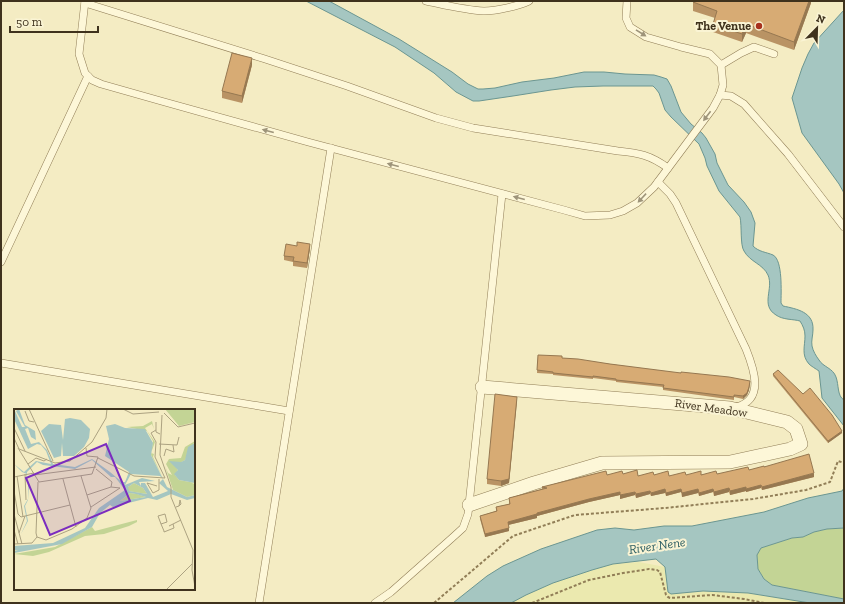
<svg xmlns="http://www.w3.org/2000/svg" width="845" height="604" font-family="'Zilla Slab',serif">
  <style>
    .farmland { fill: #ebe9af }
    .green { fill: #c3d495 }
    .water { fill: #a5c6c1; stroke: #6b9691 }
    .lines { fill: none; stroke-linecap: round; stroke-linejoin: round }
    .service-casing { stroke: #917e57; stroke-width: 8 }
    .minor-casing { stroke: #917e57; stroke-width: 14 }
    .path { stroke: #917e57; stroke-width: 2; stroke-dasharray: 3 2; stroke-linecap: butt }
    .service { stroke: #fdf7d8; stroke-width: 7 }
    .minor { stroke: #fdf7d8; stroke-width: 13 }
    .wall { fill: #b99364 }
    .shaded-wall { fill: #967851 }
    .building { fill: #d7ab74; stroke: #967851 }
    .oneway { fill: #9e947a }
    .poi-dot { fill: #a8311e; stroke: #faf4d4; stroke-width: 1.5 }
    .labels { text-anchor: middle; stroke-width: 4; stroke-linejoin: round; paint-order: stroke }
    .poi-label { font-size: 12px; font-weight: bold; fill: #3f321d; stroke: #faf4d4; text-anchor: end }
    .street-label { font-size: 12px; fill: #3f321d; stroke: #faf4d4 }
    .water-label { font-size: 13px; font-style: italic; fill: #2a5c61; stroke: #faf4d4 }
    .inset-road { fill: none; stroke: #aca281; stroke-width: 1 }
    .view { fill: #7b2cbf; fill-opacity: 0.15; stroke: #7b2cbf; stroke-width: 2 }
    .inset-edge { fill: none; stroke: #3f321d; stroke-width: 2 }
  </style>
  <rect width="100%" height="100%" fill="#f4ecc3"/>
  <path class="farmland" d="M639,562L665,567L671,594L703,591L748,593L810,603H511L526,595L553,583L592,570L613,564Z"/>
  <path class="green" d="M844,528V599L772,585L764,579L758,569L757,555L761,548L792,538L803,537L814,532L827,529Z"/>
  <g class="water">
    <path d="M306,1H329L399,39L452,72L468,84L478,89H483L495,88L522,82L554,78L584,72H604L625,74L654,75L661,77L667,79L671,86L681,112L691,124L702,133L706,138L715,154L717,163L728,185L744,202L751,212L755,223L753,246C759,252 766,252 773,255C783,260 781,293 781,303L783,306C797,309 814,312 813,330C813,335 811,341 812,346C813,351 816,356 819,360C823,367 833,368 836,377C839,385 837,396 844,400V426L822,398L819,371C816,369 811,366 809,364C801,355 805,346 805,336C805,330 803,326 800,321C793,319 783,320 776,315C760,305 774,289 768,275C763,264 750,262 744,251C740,245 742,226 740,217L719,191L707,166L705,158L699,144L671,117L665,110L659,93L656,89L653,86H603L575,87L551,90L513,96L479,101H473L456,92L434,73L395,47Z"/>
    <path d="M844,10V193L839,184L802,133L792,98L802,68L808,54L814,43Z"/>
    <path d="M844,488V528L827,529L814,532L803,537L792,538L761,548L757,555L758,569L764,579L772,585L844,599V603H810L748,593L703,591L671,594L668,592L665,567L656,559L613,564L592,570L553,583L526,595L511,603H453L487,576L503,566L541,549L597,530L615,528L634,530L664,526H692L764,512L808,498L842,491Z"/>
  </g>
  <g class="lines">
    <defs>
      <g id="service">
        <path d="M85,1L79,54L85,73L92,80L101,84L161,101L308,142L564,210L585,216L610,215L623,211L637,203L654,187L713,108L720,95L723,85L721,65L710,54L681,47L646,37L630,27L626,18L627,1"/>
        <path d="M426,1C445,5 464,10 484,11C496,11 518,6 529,1"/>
        <path d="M85,3L265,59L347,86L436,118L473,128L618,151C639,153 650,155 668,168"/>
        <path d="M721,65L741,53L754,47L774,54"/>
        <path d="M720,95L731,96L744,104L788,154L844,227"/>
        <path d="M658,182L670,194L676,203L746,349C754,369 765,400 736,407"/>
        <path d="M1,262L88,76"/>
        <path d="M1,363L289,411"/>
        <path d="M259,603L331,148"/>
        <path d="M375,603L391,592L452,538L463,528L468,514L502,194"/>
      </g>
      <path id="minor" d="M469,505L534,483L602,463L730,462L790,449L801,444L796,429L787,422L730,408L482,387"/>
    </defs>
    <use href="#service" class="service-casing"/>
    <use href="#minor" class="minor-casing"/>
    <g class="path">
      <path d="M434,603L513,536L575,515L665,508L753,499L806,490L830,482L838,461L844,463"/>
      <path d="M532,603L589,580L623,573L649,569L657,570L660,572L666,595L668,597L670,598L712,595L744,599L764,603"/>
    </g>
    <use href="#service" class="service"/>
    <use href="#minor" class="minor"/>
  </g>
  <g class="wall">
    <path d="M811,1V3L794,50L746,33L742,42L713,32V24L715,18L693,11V2Z"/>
    <path d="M252,65L242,103L222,98V91Z"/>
    <path d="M310,248L307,268L293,266V262L284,260V256Z"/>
    <path d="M538,355L610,364L750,383L749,390L747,395L743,399L734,397V400L663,390V387L616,382V381L593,378V379L553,375V374L537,373Z"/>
    <path d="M773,374L842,433L828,443L773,376Z"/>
    <path d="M517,401L509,483L501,486L487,484V479Z"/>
    <path d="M764,467L814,477L762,490L761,488L746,492V491L730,495L729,492L714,496L713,492L699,496L698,493L682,497L681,492L666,496L665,493L651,496L650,494L636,498L635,495L620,499V495L589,502L537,516V518L508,525L509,531L485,537L480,519V516L496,511V507L509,504V498L542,489V487L607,475L623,474L638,476L654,475L669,476L717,474L749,470Z"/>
  </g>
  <g class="shaded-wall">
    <path d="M809,1H811V3L794,50V42Z"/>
    <path d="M746,24V33L742,42V34Z"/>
    <path d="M252,58V65L242,103V96Z"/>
    <path d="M310,244V248L307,268V263Z"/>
    <path d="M750,381L749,390L747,395L743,399V396Z"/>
    <path d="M517,397L509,483L501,486V481Z"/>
    <path d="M842,431V433L828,443V441Z"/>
    <path d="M814,473V477L762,490V487Z"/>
    <path d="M761,485V488L746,492V489Z"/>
    <path d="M746,487V491L730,495V491Z"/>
    <path d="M729,488V492L714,496V492Z"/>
    <path d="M665,489V493L651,496V493Z"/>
    <path d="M681,489V492L666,496V493Z"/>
    <path d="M698,489V493L682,497V493Z"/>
    <path d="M713,489V492L699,496V493Z"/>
    <path d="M650,491V494L636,498V494Z"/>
    <path d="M620,492V495L589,502L537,516V518L508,525V522L537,513L589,499Z"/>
    <path d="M635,492V495L620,499V495Z"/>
    <path d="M509,528V531L485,537V534Z"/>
  </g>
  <g class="building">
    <path d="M694,1H809L794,42L746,24L742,34L713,24L717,11L693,2Z"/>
    <path d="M232,53L252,58L242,96L222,91Z"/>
    <path d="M297,242L310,244L307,263L293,261L294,257L284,256L286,244L297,246Z"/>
    <path d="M538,355L562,356V358L578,359L610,364L681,373V372L729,377L750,381L749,387L747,393L743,396L734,395V397L663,388L664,385L616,380V379L593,376V377L553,373V372L537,370Z"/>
    <path d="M778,370L803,394L810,388L832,415L842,431L828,441L773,374Z"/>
    <path d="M495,394L517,397L509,479L501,481L487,479Z"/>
    <path d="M809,454L814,473L762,487L761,485L746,489V487L730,491L729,488L714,492L713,489L699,493L698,489L682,493L681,489L666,493L665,489L651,493L650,491L636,494L635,492L620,495V492L589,499L537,513V514L508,522L509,528L485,534L480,516L497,511L496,507L510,504L509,498L547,488L542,487L606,471L607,475L622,471L623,474L637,470L638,476L653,472L654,475L668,471L669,476L685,472L686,475L701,471V475L716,471L717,474L748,467L749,470L764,466V467Z"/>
  </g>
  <defs><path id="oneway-solid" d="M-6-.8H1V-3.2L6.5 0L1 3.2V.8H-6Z"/></defs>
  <g class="oneway">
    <use href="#oneway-solid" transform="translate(641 33) rotate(32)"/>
    <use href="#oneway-solid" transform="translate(707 116) rotate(127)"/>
    <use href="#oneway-solid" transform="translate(268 131) rotate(-165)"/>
    <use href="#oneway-solid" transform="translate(393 165) rotate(-165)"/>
    <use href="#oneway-solid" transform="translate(519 198) rotate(-165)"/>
    <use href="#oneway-solid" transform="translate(642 198) rotate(133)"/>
  </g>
  <circle class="poi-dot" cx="759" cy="26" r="4"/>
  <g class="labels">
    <g class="poi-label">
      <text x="751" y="30">The Venue</text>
    </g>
    <g class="street-label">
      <text transform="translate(711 408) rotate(8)" y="4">River Meadow</text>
    </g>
    <g class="water-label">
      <text transform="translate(657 545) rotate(-8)" y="5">River Nene</text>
    </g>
  </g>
  <g transform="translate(14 409)">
    <rect width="181" height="181" fill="#f4ecc3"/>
    <path d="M151,0H181V13L165,17ZM138,12L140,20L138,15L131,19L141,33L137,44L140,45L139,48L149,69L137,46L139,32L133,22L113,18L129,17ZM181,32L171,51L164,55L159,54L164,61L161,66L165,71L181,74L178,75H181V86L173,88L159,81L151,57L154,64L158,66L152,55L155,50L167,49L171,38ZM120,74L129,79L133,85L114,82V78ZM116,84L123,85L132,88L106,92ZM123,111V113L115,117L90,125L71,127L35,143L19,147L0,145L41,138L78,118L81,122Z" fill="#c3d495"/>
    <path d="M5,0L11,16L21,22L22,31L17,28L14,19L11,20L17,35L25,33L33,41L39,55L61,58L78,50L96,63L108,73H111L115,63L91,47L95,30L92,17L101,15L111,19L131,20L139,34L137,46L153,78L173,88L181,86V89L173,91L157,85L143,91L134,89L99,98L96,96L86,104L78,118L48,135L0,144V142H4L0,141V137L39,134L71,119L85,99L111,81L101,68H97L78,51L61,60L29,56L23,53L13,63V66L12,69L15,74L14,91L11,97L14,112L7,125L11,130L7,125L13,112L10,97L14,90V74L11,69L13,65L8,63L0,55L10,63L22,52L37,55L32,42L27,36L23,35L14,40L0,10L1,2L8,18H11L2,2ZM117,65L146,67L149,70L145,74L154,82L139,88L131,74H127V77L125,73L141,72L128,69L111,76ZM120,74L129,79L133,85L115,82L114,78ZM116,84L122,85L132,88L106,92ZM56,9L67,11L76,20L75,29L70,38L60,47H49L48,34L47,47L40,49L27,22L35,15L47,16L49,31L51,10ZM181,34V74L165,71L160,65L164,61L155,52L167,53L171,51L174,38Z" fill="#a5c6c1" fill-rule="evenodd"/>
    <path class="inset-road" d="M15,0L39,52M109,0L119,5L145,3M11,2L15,12L20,13M150,4L164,18L181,14M148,6L146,46L157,78V88L179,141L178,161L181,178M142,13V23L146,25M0,19L11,42M0,29L5,40L41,54L56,52L78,33L92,9L93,0M145,35L163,36L165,28M4,39L25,73L78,65L84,48L73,47L72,39M150,47L152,40L160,43L159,36M84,49L120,67L151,69L141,48L142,33L137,24L142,21M14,55L22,49L30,52L33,50M82,60L98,73L97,78M11,65L12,91M20,66L82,58M3,67L9,108M0,68L20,64M49,70L62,118M24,73L22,124L23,128L32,131L58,120L73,109L77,99L67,67M143,77L133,74L139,84L145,81V70M0,82L4,105L7,108L56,96M73,86L97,78L106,79L77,98M162,98L165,97L167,95L166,91L165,97M0,105L8,135M147,115L153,113L151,105L144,107L147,115L150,122V123L160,119L159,115M155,117L167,111M0,121L4,135M5,124L11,107M0,135L18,134L23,128M152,181L178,155"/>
    <path class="view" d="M92,35L116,92L36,126L12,69Z"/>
    <rect width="181" height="181" class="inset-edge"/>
  </g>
  <rect width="845" height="604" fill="none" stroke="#3f321d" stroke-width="4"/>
  <g transform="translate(817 28) rotate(23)" stroke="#faf4d4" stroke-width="3" paint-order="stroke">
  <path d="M0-3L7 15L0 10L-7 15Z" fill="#3f321d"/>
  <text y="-6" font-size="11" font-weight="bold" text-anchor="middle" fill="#3f321d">N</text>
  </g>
  <path d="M10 26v6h88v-6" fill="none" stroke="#3f321d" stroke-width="2"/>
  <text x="16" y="26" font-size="12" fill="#3f321d" stroke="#faf4d4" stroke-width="3" paint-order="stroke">50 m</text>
</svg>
